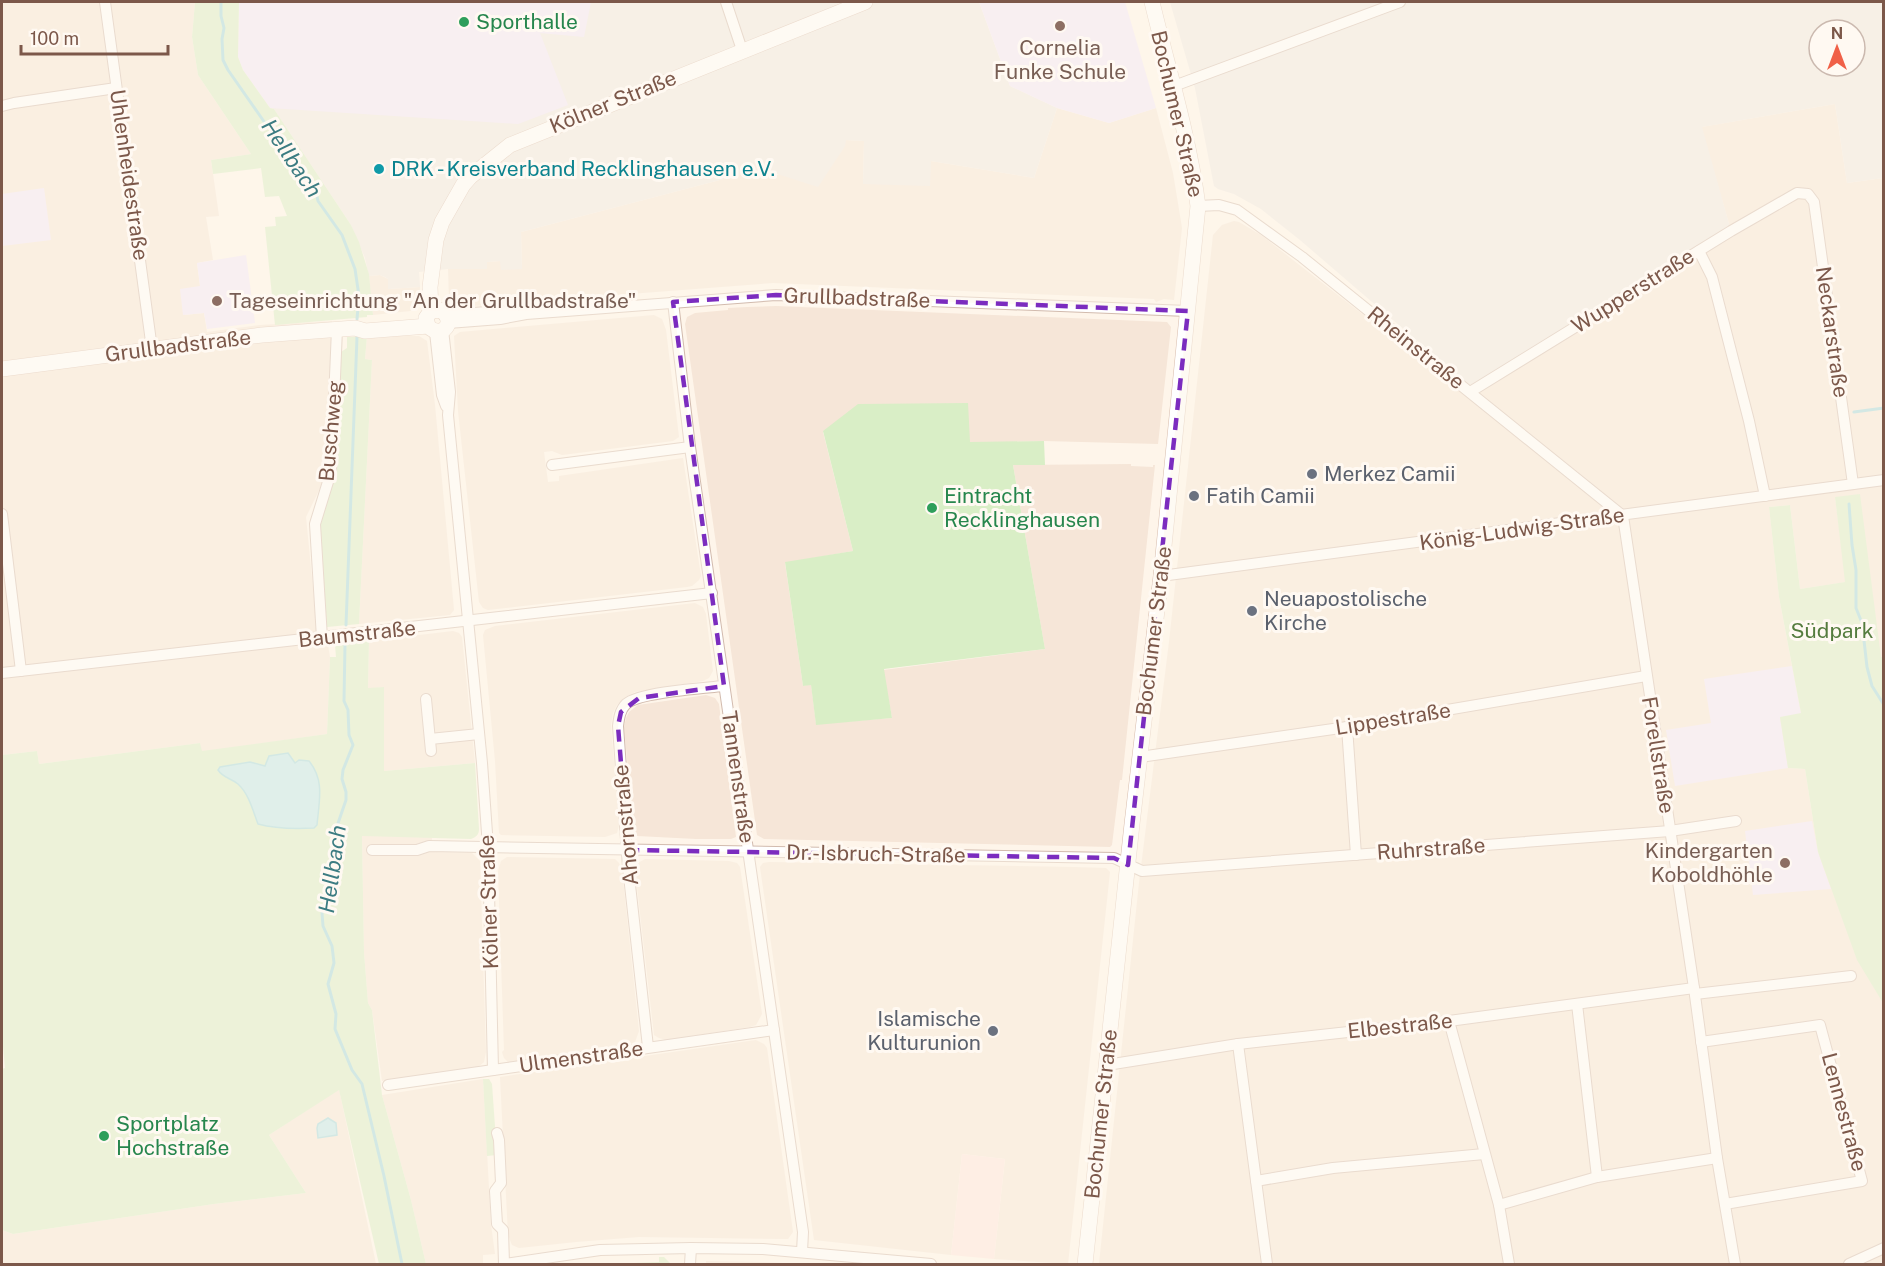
<svg xmlns="http://www.w3.org/2000/svg" width="1885" height="1266" font-family="'Public Sans',sans-serif">
  <style>
    .residential { fill: #f6e6d8 }
    .commercial { fill: #ffe5dd }
    .industrial { fill: #efe8e3; fill-rule: evenodd }
    .education { fill: #f2e6fb }
    .green { fill: #d9eec6 }
    .water { fill: #bce7ea; stroke: #a1d8dd; stroke-width: 1.5 }
    .lines { fill: none; stroke-linecap: round; stroke-linejoin: round }
    .stream { stroke: #a1d8dd; stroke-width: 3 }
    .street-casing { stroke: #d2bbae; stroke-width: 12 }
    .secondary-casing { stroke: #d8bdad; stroke-width: 16 }
    .street { stroke: #fff; stroke-width: 10 }
    .secondary { stroke: #fff; stroke-width: 15 }
    .marked { fill: none; stroke: #7b2cbf; stroke-width: 4.5; stroke-dasharray: 12 8; stroke-linejoin: round }
    .leisure-dot { fill: #2e9e5b; stroke: #fff9f2; stroke-width: 2 }
    .education-dot { fill: #8d6e63; stroke: #fff9f2; stroke-width: 2 }
    .culture-dot { fill: #0f9aa8; stroke: #fff9f2; stroke-width: 2 }
    .worship-dot { fill: #6b7280; stroke: #fff9f2; stroke-width: 2 }
    .labels { text-anchor: middle; stroke-width: 6; stroke-linejoin: round; paint-order: stroke }
    .leisure-label { font-size: 21px; fill: #27864d; stroke: #fff9f2; text-anchor: start }
    .education-label { font-size: 21px; fill: #785e54; stroke: #fff9f2 }
    .street-label { font-size: 21px; fill: #7c584a; stroke: #fff9f2 }
    .culture-label { font-size: 21px; fill: #0d838f; stroke: #fff9f2; text-anchor: start }
    .worship-label { font-size: 21px; fill: #5b616d; stroke: #fff9f2; text-anchor: start }
    .park-label { font-size: 21px; fill: #557c3e; stroke: #fff9f2 }
    .water-label { font-size: 22px; font-style: italic; fill: #3c7c82; stroke: #fff9f2 }
  </style>
  <rect width="100%" height="100%" fill="#fef5ea"/>
  <g class="residential">
    <path d="M2,2H195L192,37L198,75L251,154L211,160L219,216L206,217L213,260L197,263L200,286L184,315L204,313L207,332L260,325L332,321L327,474L306,517L317,629L319,638L328,645L330,657L327,734L201,752L200,743L39,764L37,751L2,755Z"/>
    <path d="M1835,104L1847,183L1883,178V657H1881L1835,497L1846,582L1800,589L1790,505L1769,507L1779,597L1801,714L1788,768L1805,769L1818,852L1883,1003V1264H1099L1139,883L1169,642L1213,235L1222,225L1234,221L1239,222L1261,235L1466,395L1731,231L1701,127Z"/>
    <path d="M1057,108L1109,123L1156,108L1173,173L1182,228L1174,300L1164,299L1156,302L1154,299L773,283L460,307L451,303L449,298L448,269H486L487,262L500,261L522,268L521,232L762,169L777,175L845,140L864,141L863,184L931,161L1034,178Z"/>
    <path d="M380,275L388,279V289L420,287L419,306L410,311L373,315L369,276Z"/>
    <path d="M776,306L1167,322L1171,327L1158,444L1044,441L969,443L823,432L853,551L785,563L803,686L811,684L816,724L892,718L883,670L1045,649L1013,465L1131,464V466L1153,467V465H1155L1122,780H1120L1112,845L1110,847L764,839L757,835L685,324L687,317L695,313L728,310V308L747,307Z"/>
    <path d="M654,315L662,319L666,330L679,437L673,441L562,455L552,451L544,452L548,482L559,481V476L683,458L701,576L699,580L692,586L687,587L488,610L483,608L479,602L458,411L454,336L460,332Z"/>
    <path d="M367,336H419L427,341L435,405L454,610L450,615L359,624L372,360L365,359Z"/>
    <path d="M695,603L703,607L706,614L713,671L709,678L703,681L635,692L624,698L617,705L613,713L611,725L619,825L617,833L605,837L501,835L499,833L495,761L483,635L485,630L495,626Z"/>
    <path d="M453,631L459,633L462,637L475,763L384,771V687L368,689L369,641Z"/>
    <path d="M706,695L715,698L719,704L736,837L731,839H696L637,836L634,829L633,822L624,727L626,718L629,712L638,705Z"/>
    <path d="M362,835L432,837V852L472,853L480,861L486,1052L484,1062L478,1067L382,1081L372,1010L368,1003L364,952Z"/>
    <path d="M507,857L615,859L619,863L622,870L639,1031L635,1042L626,1046L515,1062H508L504,1058L502,1052L504,1050L498,871L501,861Z"/>
    <path d="M645,859L729,861L737,863L740,867L762,1014L756,1025L750,1027L666,1040L659,1038L654,1035L635,870L638,863Z"/>
    <path d="M769,862L1073,867L1106,868L1110,872L1068,1264L994,1259L1005,1159L962,1154L951,1255L814,1240L760,867L763,863Z"/>
    <path d="M756,1040L764,1044L767,1048L793,1232L788,1239L639,1237L576,1242L519,1248L512,1245L508,1235L500,1077Z"/>
    <path d="M483,1079L491,1225L495,1254L483,1255V1264H426L411,1200L382,1095Z"/>
    <path d="M339,1089L376,1264H2V1230L13,1234L214,1204L306,1193L269,1135Z"/>
    <path d="M706,1261L761,1262L804,1264H706Z"/>
  </g>
  <path class="commercial" d="M962,1154L1005,1159L994,1259L951,1255Z"/>
  <g class="industrial">
    <path d="M239,2H979L1010,86L1057,108L1034,178L931,161L930,186L863,184L864,141L846,140L845,146L818,187L762,169L521,232L522,269L501,270L500,261L487,262V269H448L419,272L420,287L388,289V279L385,277L380,275L369,276L365,258L351,225L274,109L270,108Z"/>
    <path d="M1170,2H1883V178L1847,183L1835,104L1702,127L1731,231L1471,387L1300,240L1261,209L1234,194L1218,189L1214,186L1195,88ZM1819,30H1855V66H1819Z"/>
  </g>
  <g class="education">
    <path d="M239,2H591L584,37L540,33L568,105L518,124L270,108L243,70L238,57Z"/>
    <path d="M979,2H1125L1156,108L1109,123L1057,108L1010,86Z"/>
    <path d="M44,188L51,240L2,246V194Z"/>
    <path d="M246,255L255,323L207,329L204,313L183,315L180,289L200,286L197,263Z"/>
    <path d="M1792,666L1801,714L1780,718L1788,768L1675,786L1666,730L1711,723L1704,679Z"/>
    <path d="M1812,821L1818,852L1831,889L1753,895L1745,831Z"/>
  </g>
  <g class="green">
    <path d="M195,2H239L238,57L243,70L270,108L274,109L351,225L359,242L369,274L373,315H367V317L275,325L265,227L276,226L275,217L287,216L279,196L265,197L261,168L213,174L211,160L251,154L198,75L192,37Z"/>
    <path d="M367,336L365,359L372,360L359,624L327,627L320,523L336,474L341,352L347,348V337Z"/>
    <path d="M968,403L970,442L1044,441L1045,465H1013L1045,649L884,669L892,718L816,725L811,685L803,686L785,562L853,551L823,431L858,404Z"/>
    <path d="M1860,494L1881,657H1884L1883,1003L1857,960L1818,852L1805,769L1788,768L1780,717L1801,713L1779,597L1769,507L1790,505L1800,589L1845,582L1835,497Z"/>
    <path d="M369,641L368,688L384,687V771L475,763L479,829C479,835 476,837 471,839L362,836L364,952L368,1003L372,1010L382,1095L411,1200L426,1264H379L339,1090L269,1135L306,1193L214,1204L13,1234L2,1230V1069L5,1068L2,1036V755L37,751L39,764L200,743L202,751L327,734L330,657H336L335,645Z"/>
    <path d="M483,1079H489L492,1084L497,1155L487,1156Z"/>
    <path d="M659,1257H664L671,1264H609L659,1262Z"/>
  </g>
  <g class="water">
    <path d="M288,753L295,763L299,760L309,761C325,780 319,802 317,825L314,828C295,829 276,829 258,824C253,811 249,794 238,784C231,778 223,778 218,770L220,767L250,762L265,766L269,756Z"/>
    <path d="M328,1118L336,1123L337,1135L318,1138L317,1128L318,1124Z"/>
  </g>
  <g class="lines">
    <g class="stream">
      <path d="M221,2V16L224,28L222,39L223,60L228,70L265,123L274,131L282,141L288,154L299,165L303,176L315,189L318,201L342,235L355,269L359,296L357,319"/>
      <path d="M1854,412L1884,408"/>
      <path d="M1849,504L1852,545L1856,570V608L1862,623L1867,667L1872,686L1884,705"/>
      <path d="M346,625L357,337"/>
      <path d="M345,644L344,701L348,710L349,735L353,745L343,770L342,779L346,792V800L336,829L330,896L324,905L322,913L323,926L332,946L334,963L328,984L336,1014L335,1029L352,1070L362,1084L384,1176L402,1264"/>
    </g>
    <defs>
      <g id="street">
        <path d="M105,2L152,349"/>
        <path d="M726,2L742,50"/>
        <path d="M1174,86L1400,2"/>
        <path d="M2,106L14,103L116,88"/>
        <path d="M1198,206L1219,205L1237,210L1302,257L1623,516L1694,988L1717,1158L1735,1264"/>
        <path d="M1699,251L1712,277L1749,421L1765,496"/>
        <path d="M673,302L690,447L803,1232L802,1252"/>
        <path d="M447,315L500,311L514,312"/>
        <path d="M448,323L500,319L526,314L776,295L1188,311"/>
        <path d="M443,330L450,392L448,415L482,763L488,847L493,1070"/>
        <path d="M435,332L442,395L446,406"/>
        <path d="M1470,392L1731,231L1797,193L1808,194L1814,202L1853,484"/>
        <path d="M552,465L690,447"/>
        <path d="M2,514L21,671"/>
        <path d="M1161,576L1884,480"/>
        <path d="M322,638L315,524L331,472L337,329"/>
        <path d="M2,673L712,593"/>
        <path d="M426,699L431,751"/>
        <path d="M1347,727L1356,855"/>
        <path d="M430,739L479,734"/>
        <path d="M1140,757L1347,727L1646,676"/>
        <path d="M372,850H417L429,846L1114,858L1142,871L1670,831L1736,821"/>
        <path d="M1695,994L1851,976"/>
        <path d="M1577,1004L1597,1177"/>
        <path d="M1449,1021L1499,1205L1509,1264"/>
        <path d="M1701,1042L1820,1025L1862,1181L1725,1204"/>
        <path d="M1238,1044L1267,1264"/>
        <path d="M648,1047L628,867L618,726C619,718 620,710 626,704C639,692 704,688 724,686"/>
        <path d="M1107,1065L1238,1044L1449,1021L1694,988"/>
        <path d="M388,1085L774,1030"/>
        <path d="M497,1133L499,1140L501,1183L495,1191L497,1224L503,1230L504,1264"/>
        <path d="M1256,1181L1333,1168L1484,1154"/>
        <path d="M1499,1205L1597,1177L1717,1158"/>
        <path d="M505,1264L600,1250L691,1248L763,1249L931,1264"/>
        <path d="M690,1264L691,1248"/>
        <path d="M1849,1264L1884,1248"/>
      </g>
      <g id="secondary">
        <path d="M431,311L430,287L436,240L442,222L463,185L470,177L510,145L865,2"/>
        <path d="M2,369L262,335L355,328L365,331L428,326C442,341 458,320 440,310L431,311L426,318L428,326"/>
        <path d="M1085,1264L1132,824L1161,576L1198,206C1189,136 1168,69 1152,2"/>
      </g>
    </defs>
    <use href="#street" class="street-casing"/>
    <use href="#secondary" class="secondary-casing"/>
    <use href="#street" class="street"/>
    <use href="#secondary" class="secondary"/>
  </g>
  <path d="M0 0H1885V1266H0ZM776,295L1188,311L1128,865L1114,858L628,850L618,726L621,712L639,698L724,686L673,302Z" fill="#fef5ea" fill-opacity=".55" fill-rule="evenodd"/>
  <path class="marked" d="M776,295L1188,311L1128,865L1114,858L628,850L618,726L621,712L639,698L724,686L673,302Z"/>
  <g class="leisure-dot">
    <circle cx="464" cy="22" r="6"/>
    <circle cx="932" cy="508" r="6"/>
    <circle cx="104" cy="1136" r="6"/>
  </g>
  <g class="education-dot">
    <circle cx="1060" cy="26" r="6"/>
    <circle cx="217" cy="301" r="6"/>
    <circle cx="1785" cy="863" r="6"/>
  </g>
  <circle class="culture-dot" cx="379" cy="169" r="6"/>
  <g class="worship-dot">
    <circle cx="1312" cy="474" r="6"/>
    <circle cx="1194" cy="496" r="6"/>
    <circle cx="1252" cy="611" r="6"/>
    <circle cx="993" cy="1031" r="6"/>
  </g>
  <g class="labels">
    <g class="leisure-label">
      <text x="476" y="29">Sporthalle</text>
      <text x="944" y="503">Eintracht<tspan x="944" dy="24">Recklinghausen</tspan></text>
      <text x="116" y="1131">Sportplatz<tspan x="116" dy="24">Hochstraße</tspan></text>
    </g>
    <g class="education-label">
      <text x="1060" y="55">Cornelia<tspan x="1060" dy="24">Funke Schule</tspan></text>
      <text x="229" y="308" text-anchor="start">Tageseinrichtung "An der Grullbadstraße"</text>
      <text x="1773" y="858" text-anchor="end">Kindergarten<tspan x="1773" dy="24">Koboldhöhle</tspan></text>
    </g>
    <g class="street-label">
      <text transform="translate(613 102) rotate(-22)" y="7">Kölner Straße</text>
      <text transform="translate(1177 114) rotate(77)" y="7">Bochumer Straße</text>
      <text transform="translate(129 175) rotate(82)" y="7">Uhlenheidestraße</text>
      <text transform="translate(1633 291) rotate(-32)" y="7">Wupperstraße</text>
      <text transform="translate(857 298) rotate(2)" y="7">Grullbadstraße</text>
      <text transform="translate(1832 332) rotate(82)" y="7">Neckarstraße</text>
      <text transform="translate(178 346) rotate(-7)" y="7">Grullbadstraße</text>
      <text transform="translate(1416 348) rotate(39)" y="7">Rheinstraße</text>
      <text transform="translate(331 431) rotate(-85)" y="7">Buschweg</text>
      <text transform="translate(1522 529) rotate(-8)" y="7">König-Ludwig-Straße</text>
      <text transform="translate(1154 631) rotate(-83)" y="7">Bochumer Straße</text>
      <text transform="translate(357 634) rotate(-6)" y="7">Baumstraße</text>
      <text transform="translate(1393 719) rotate(-9)" y="7">Lippestraße</text>
      <text transform="translate(1658 755) rotate(81)" y="7">Forellstraße</text>
      <text transform="translate(738 777) rotate(82)" y="7">Tannenstraße</text>
      <text transform="translate(626 825) rotate(-95)" y="7">Ahornstraße</text>
      <text transform="translate(1431 849) rotate(-4)" y="7">Ruhrstraße</text>
      <text transform="translate(876 854) rotate(1)" y="7">Dr.-Isbruch-Straße</text>
      <text transform="translate(489 902) rotate(-92)" y="7">Kölner Straße</text>
      <text transform="translate(1400 1026) rotate(-6)" y="7">Elbestraße</text>
      <text transform="translate(581 1057) rotate(-8)" y="7">Ulmenstraße</text>
      <text transform="translate(1844 1112) rotate(75)" y="7">Lennestraße</text>
      <text transform="translate(1101 1114) rotate(-84)" y="7">Bochumer Straße</text>
    </g>
    <g class="culture-label">
      <text x="391" y="176">DRK - Kreisverband Recklinghausen e.V.</text>
    </g>
    <g class="worship-label">
      <text x="1324" y="481">Merkez Camii</text>
      <text x="1206" y="503">Fatih Camii</text>
      <text x="1264" y="606">Neuapostolische<tspan x="1264" dy="24">Kirche</tspan></text>
      <text x="981" y="1026" text-anchor="end">Islamische<tspan x="981" dy="24">Kulturunion</tspan></text>
    </g>
    <g class="park-label">
      <text x="1832" y="638">Südpark</text>
    </g>
    <g class="water-label">
      <text transform="translate(292 158) rotate(56)" y="8">Hellbach</text>
      <text transform="translate(332 869) rotate(-82)" y="8">Hellbach</text>
    </g>
  </g>
  <rect width="1885" height="1266" fill="none" stroke="#7c584a" stroke-width="6"/>
  <g transform="translate(1837 48)"><circle r="28" fill="#fff9f2" stroke="#cbb9af" stroke-width="1.5"/>
  <path d="M0-4.5L10 22L0 15L-10 22Z" fill="#f06047"/>
  <text y="-9" font-size="16" font-weight="bold" text-anchor="middle" fill="#7c584a">N</text>
  </g>
  <path d="M21 45v9h147v-9" fill="none" stroke="#7c584a" stroke-width="3"/>
  <text x="30" y="45" font-size="18" fill="#7c584a" stroke="#fff9f2" stroke-width="4.5" paint-order="stroke">100 m</text>
</svg>
